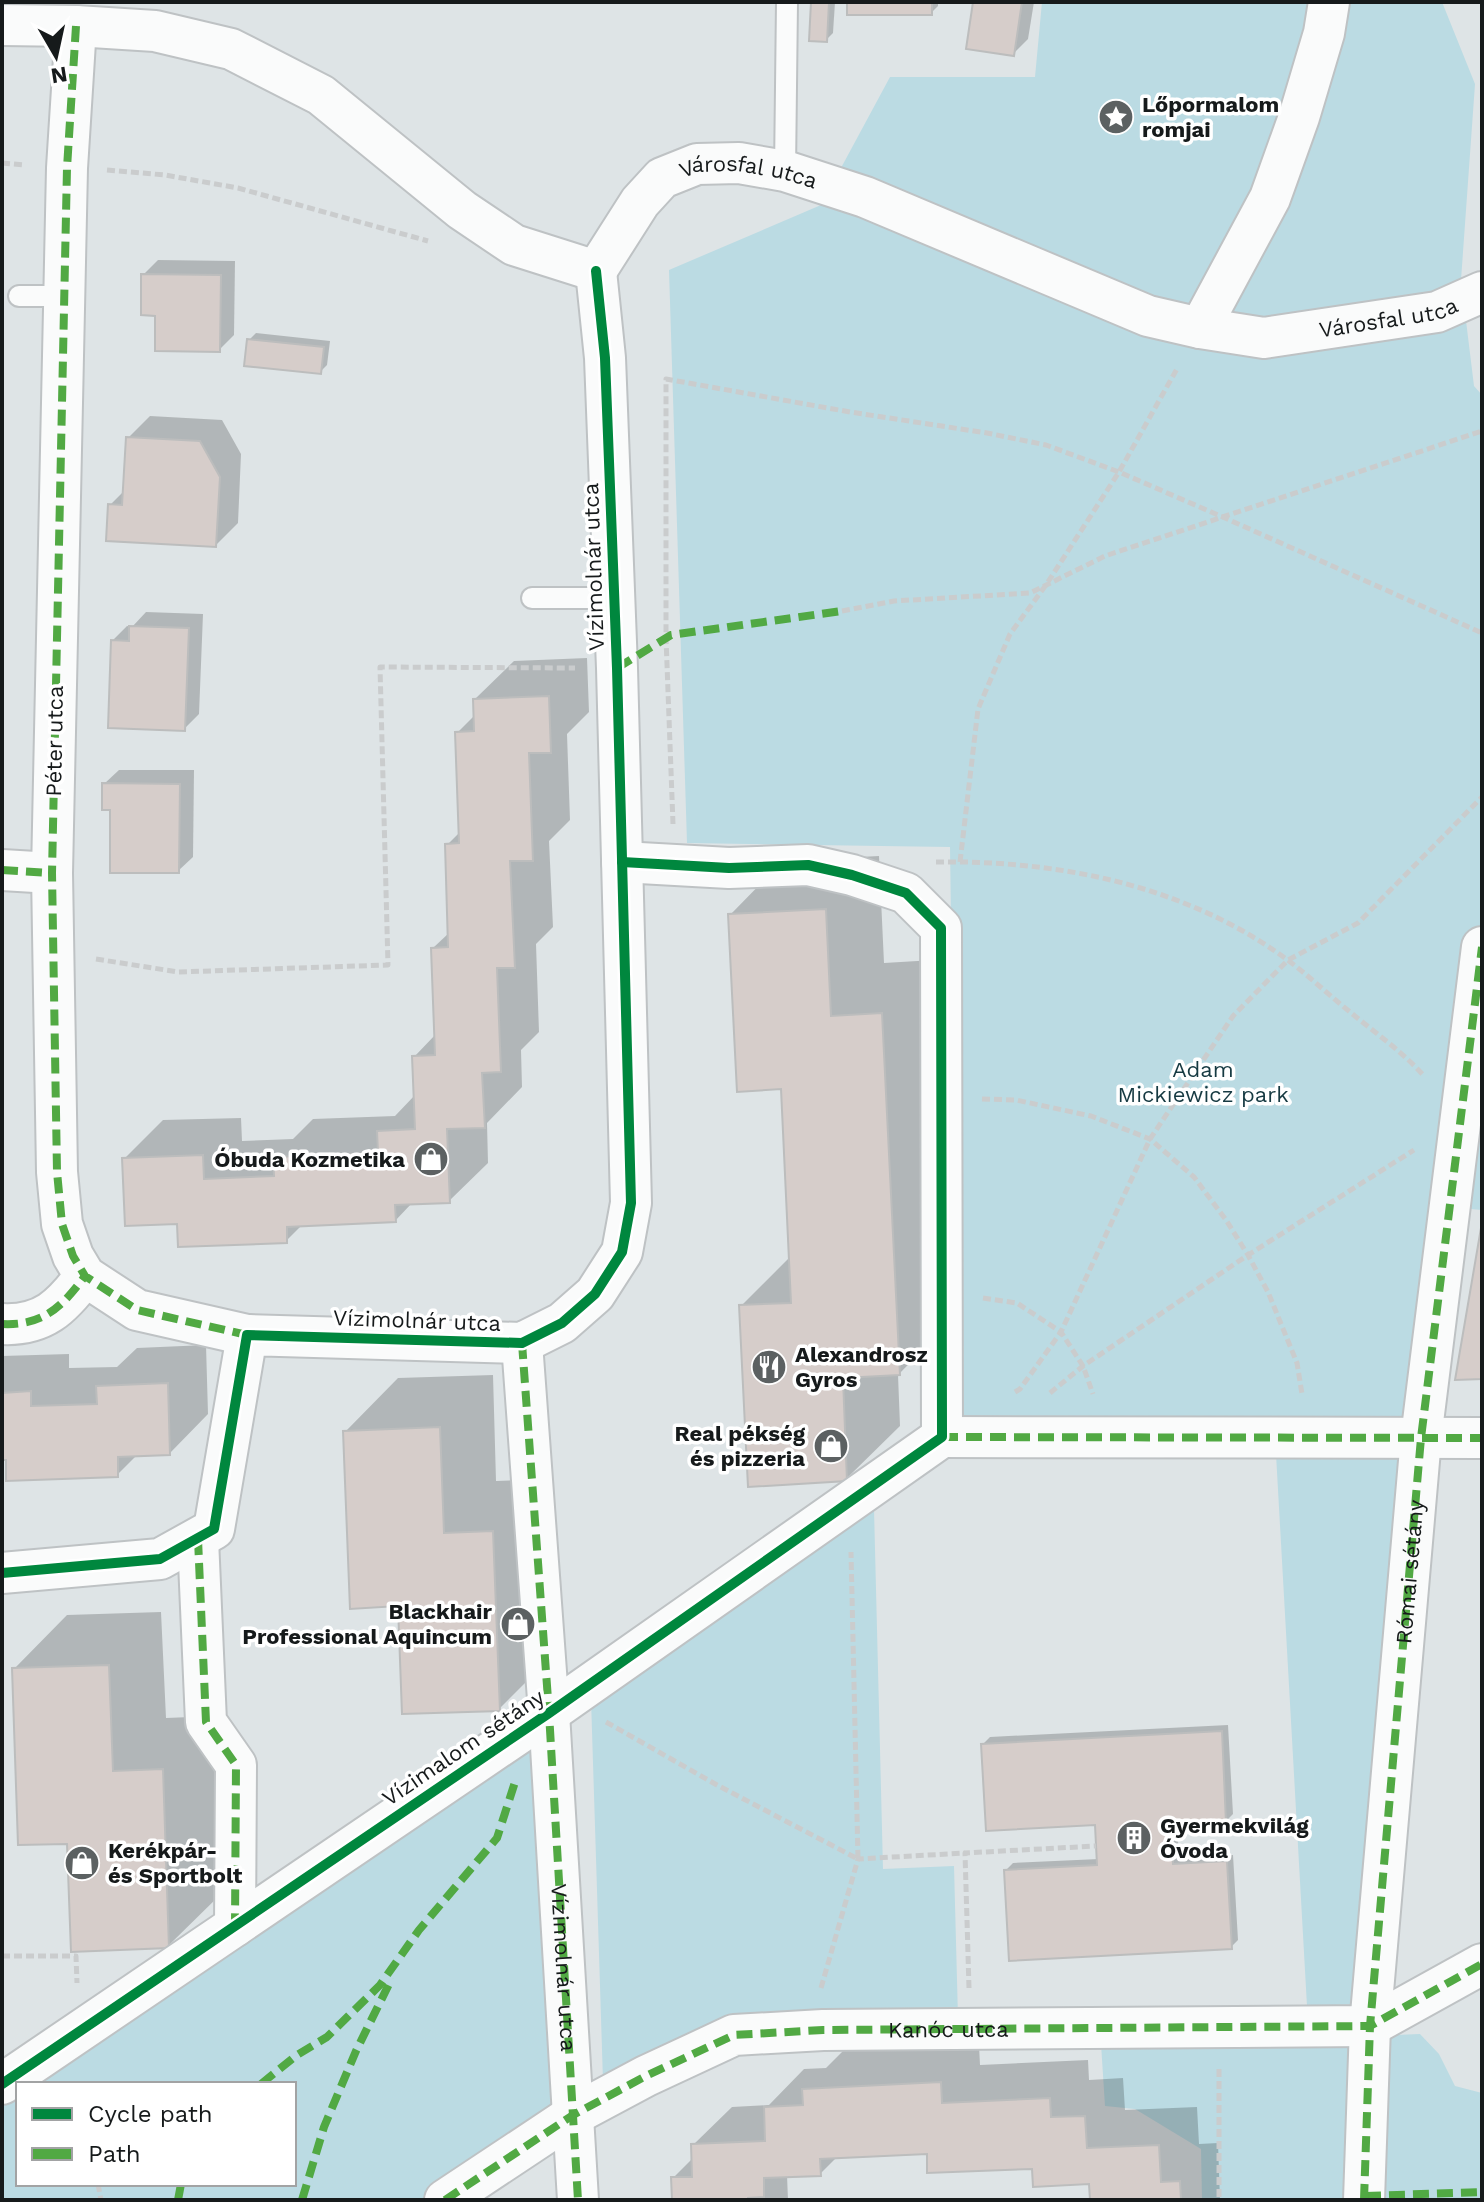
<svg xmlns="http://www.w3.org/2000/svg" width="1484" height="2202" font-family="'Work Sans',sans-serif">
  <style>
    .green { fill: #bbdbe3; fill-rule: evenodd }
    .shadow { fill: #0003 }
    .building { fill: #d6cdca; stroke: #bcbdbd; stroke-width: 2 }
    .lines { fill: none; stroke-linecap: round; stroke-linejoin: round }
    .lane-casing { stroke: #bec2c4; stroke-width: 24 }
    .street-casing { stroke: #bec2c4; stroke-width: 44 }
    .path { stroke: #cacccd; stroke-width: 5; stroke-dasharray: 8 4; stroke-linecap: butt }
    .lane { stroke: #fafbfb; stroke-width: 20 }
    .street { stroke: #fafbfb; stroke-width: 40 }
    .quiet { stroke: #51a943; stroke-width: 8; stroke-dasharray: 16 8; stroke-linecap: butt }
    .cycleway-casing { stroke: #fff; stroke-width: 15 }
    .cycleway { stroke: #00873e; stroke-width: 10 }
    .labels { text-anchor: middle; stroke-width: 7; stroke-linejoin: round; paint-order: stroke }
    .poi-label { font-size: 22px; font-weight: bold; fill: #161a1b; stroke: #fff; text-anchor: start }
    .street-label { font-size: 22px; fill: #161a1b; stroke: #fff }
    .park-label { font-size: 22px; fill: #163a42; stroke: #fff }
  </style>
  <rect width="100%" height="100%" fill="#dee4e6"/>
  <g class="green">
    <path d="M1042,2H1442L1475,84L1461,280L1474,386L1482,395V1210L1470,1209L1444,1418L1364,2004L1307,2006L1276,1454L951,1455L874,1509L883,1869L954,1866L958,2018H729L603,2081L591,1699L958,1421L950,847L687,843L669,270L821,205L890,77H1035Z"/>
    <path d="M549,1713L573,2115L446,2200H2V2088ZM18,2084H294V2184H18Z"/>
    <path d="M1370,2026L1396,2035L1420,2034L1439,2054L1455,2086L1482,2093V2200H1202L1201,2149L1135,2109L1105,2106L1100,2028Z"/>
  </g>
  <g class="shadow">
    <path d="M813,2H835L833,33L826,40Z"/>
    <path d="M849,2H938V6L931,13Z"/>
    <path d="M975,2H1034L1028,39L1013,54Z"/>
    <path d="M158,260L235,261L234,335L219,350L158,314L143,275Z"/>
    <path d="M2,303H4L2,347Z"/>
    <path d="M256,333L330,341L327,365L320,372L249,340Z"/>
    <path d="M150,416L222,420L241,454L238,523L216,545L110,505L125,490L128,438Z"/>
    <path d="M146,612L203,614L199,714L184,729L112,641L127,626L132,627Z"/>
    <path d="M587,658L589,712L567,734L570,820L549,841L553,927L536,944L539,1032L521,1050L522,1087L487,1123L488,1163L449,1201L412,1203L395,1221L303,1224L286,1241L179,1221L124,1159L163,1120L241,1118L242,1141L293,1139L313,1119L395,1116L415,1095L414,1057L436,1034L433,948L450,932L447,845L461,831L457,733L476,714L475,699L514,661Z"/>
    <path d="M119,770H194L193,857L178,871L112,808L104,784Z"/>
    <path d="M879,856L884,963L934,960L952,1320L898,1375L900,1426L846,1479L741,1306L791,1256L783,1087L730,915L783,861Z"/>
    <path d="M1482,1232V1378H1457Z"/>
    <path d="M206,1345L208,1414L170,1453L138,1454L117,1475L2,1458V1356L69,1354V1368L117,1367L137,1348Z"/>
    <path d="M493,1375L496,1481L546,1479L553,1655L499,1709L400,1604L345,1432L398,1378Z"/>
    <path d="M161,1612L166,1718L215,1716L222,1893L168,1946L69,1842L14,1669L67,1615Z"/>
    <path d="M1228,1725L1233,1814L1226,1821L1177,1823L1179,1858L1233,1855L1238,1940L1231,1947L1006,1870L1013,1863L1099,1859L1097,1823L983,1744L990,1737Z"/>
    <path d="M979,2045L980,2065L1088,2060L1089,2080L1123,2078L1125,2110L1197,2107L1199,2144L1218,2143L1220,2200H1092L1091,2182L1034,2167L929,2152L838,2156L820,2174L787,2175L788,2200H674L673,2178L693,2158V2145L732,2107L769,2105L804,2069L826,2068L843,2051Z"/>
  </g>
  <g class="building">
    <path d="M811,2H829L827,42L809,41Z"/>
    <rect x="847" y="2" width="85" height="13"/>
    <path d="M973,2H1022L1014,56L966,49Z"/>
    <path d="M141,274L221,275L220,352L155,351V316L141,315Z"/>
    <path d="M247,339L324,347L321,374L244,366Z"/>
    <path d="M126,437L200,441L220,477L216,547L106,541L108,504L122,505Z"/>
    <path d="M129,626L189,628L185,731L108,728L111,640L129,641Z"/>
    <path d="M549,696L551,753H529L533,861H510L515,968H497L501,1072L482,1073L485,1128L447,1129L450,1203L395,1205L396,1222L287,1227V1243L178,1247L177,1224L125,1226L122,1158L203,1155L204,1179L274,1176L273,1157L378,1153L377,1131L415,1129L412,1056L435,1055L431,948L448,947L445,844L459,843L455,732L474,731L473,699Z"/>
    <path d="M102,783L180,784L179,873H110V810H102Z"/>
    <path d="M826,909L831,1016L882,1013L900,1375L843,1378L847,1481L748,1487L739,1305L791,1303L781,1089L737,1092L728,914Z"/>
    <path d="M1481,1228L1482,1379L1455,1380Z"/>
    <path d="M168,1383L170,1455L118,1457V1477L6,1481V1460H2V1393L31,1391V1406L97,1404L96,1386Z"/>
    <path d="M440,1427L444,1533L493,1531L500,1711L402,1714L398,1606L350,1609L343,1431Z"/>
    <path d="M109,1665L113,1771L163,1769L169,1948L71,1952L67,1844L18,1845L12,1668Z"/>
    <path d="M1222,1731L1226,1823L1171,1825L1173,1864L1227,1861L1232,1949L1009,1961L1004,1870L1097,1865L1095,1825L986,1831L981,1744Z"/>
    <path d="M941,2082L942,2103L1050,2098L1051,2117L1085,2116L1087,2148L1159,2145L1161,2182L1180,2181L1181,2200H1090L1089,2184L1033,2187L1032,2169L927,2173V2154L820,2159L821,2176L764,2178V2197L748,2198V2200H672L671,2177H692L691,2144L765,2141L764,2107L803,2105L802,2089Z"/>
  </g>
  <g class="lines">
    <defs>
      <g id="lane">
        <path d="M785,171L787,2"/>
        <path d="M19,296H64"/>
        <path d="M532,598H614"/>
      </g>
      <g id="street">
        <path d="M2,25L76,26L155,31L231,49L321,95L462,210L514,245L596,271"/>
        <path d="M76,26L67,168L52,873L57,1172L62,1224L73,1256L85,1276L137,1310L247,1335"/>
        <path id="s1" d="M596,271L640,202L662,178L697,164L739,163L785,171L865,197L1148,316L1200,328L1264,338L1437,312L1482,292"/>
        <path d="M1200,328L1270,198L1299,117L1324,33L1329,2"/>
        <path d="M622,862L729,868L808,865L852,875L906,893L941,928L942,1437"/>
        <path d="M2,870L52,873"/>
        <path d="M2,1324C43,1326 62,1307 85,1276"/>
        <path id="s2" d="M522,1343L549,1713L578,2200"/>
        <path d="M942,1437L1482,1438"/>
        <path d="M198,1539L206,1722L236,1765L235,1926"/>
        <path d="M2,1573L160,1559L214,1529L247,1335L522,1343L562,1323L595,1294L622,1252L631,1203L617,668L605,358L596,271"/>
        <path d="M2,2084L549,1713L942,1437"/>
        <path d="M445,2200L573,2115L646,2076L734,2035L823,2030L1370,2026L1482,1964"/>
        <path id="s3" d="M1364,2200L1370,2026L1421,1438L1482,947"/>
      </g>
    </defs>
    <use href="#lane" class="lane-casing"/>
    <use href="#street" class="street-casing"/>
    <g class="path">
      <path d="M2,163L25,165"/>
      <path d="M107,170L165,175L238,188L428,241"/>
      <path d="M842,611L894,601L1030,593L1105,556L1482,431"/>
      <path d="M673,824L666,638V379L850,412L987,433L1046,445L1119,472L1225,518L1482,633"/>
      <path d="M936,862C1060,860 1188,886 1289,961C1310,977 1329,995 1350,1012C1374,1032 1403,1052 1424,1076"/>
      <path d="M960,862L978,709L1010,634L1046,585L1119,472L1178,367"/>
      <path d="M96,959L178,972L388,965L380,667L575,668"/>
      <path d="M982,1099L1016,1100L1091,1116L1150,1139L1194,1177L1226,1220L1248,1255L1268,1292L1297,1363L1302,1394"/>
      <path d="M983,1298L1017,1303L1061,1332L1083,1366L1093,1394"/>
      <path d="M1015,1392L1020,1389L1061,1332L1150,1139L1233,1016L1288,960L1358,923L1482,797"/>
      <path d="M1050,1393L1083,1366L1248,1255L1414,1150"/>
      <path d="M606,1722L717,1785L858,1859L851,1552"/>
      <path d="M2,1956H76L77,1983"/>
      <path d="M821,1988L858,1859L965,1853"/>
      <path d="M969,1988L965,1853L1096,1846"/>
      <path d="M1219,2069V2200"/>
      <path d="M98,2184L101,2200"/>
    </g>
    <use href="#lane" class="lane"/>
    <use href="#street" class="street"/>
    <g class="quiet">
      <path d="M76,26L67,168L52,873L57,1172L62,1224L73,1256L85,1276L137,1310L247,1335"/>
      <path d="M617,668L671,635L842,611"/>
      <path d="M2,870L52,873"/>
      <path d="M2,1324C43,1326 62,1307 85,1276"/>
      <path d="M522,1343L549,1713L578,2200"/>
      <path d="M942,1437L1482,1438"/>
      <path d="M198,1539L206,1722L236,1765L235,1926"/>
      <path d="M261,2084L297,2055L327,2037L380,1985L419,1930L497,1838L515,1782"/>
      <path d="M1365,2196L1482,2192"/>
      <path d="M178,2200L181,2184"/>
      <path d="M302,2200L324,2127L356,2051L392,1978"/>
      <path id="s4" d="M445,2200L573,2115L646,2076L734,2035L823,2030L1370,2026L1482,1964"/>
      <path d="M1364,2200L1370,2026L1421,1438L1482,947"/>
    </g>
    <defs>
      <g id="cycleway">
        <path d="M2,1573L160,1559L214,1529L247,1335L522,1343L562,1323L595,1294L622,1252L631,1203L617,668L605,358L596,271"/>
        <path d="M2,2084L549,1713L942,1437L941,928L906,893L852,875L808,865L729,868L622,862"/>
      </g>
    </defs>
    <use href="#cycleway" class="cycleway-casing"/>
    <use href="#cycleway" class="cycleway"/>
  </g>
  <defs>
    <symbol id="sight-disc" viewBox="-11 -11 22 22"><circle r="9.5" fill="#5c6162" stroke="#fff"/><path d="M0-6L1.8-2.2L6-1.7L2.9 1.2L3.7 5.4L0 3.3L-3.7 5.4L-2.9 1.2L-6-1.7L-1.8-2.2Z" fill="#fff"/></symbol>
    <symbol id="shop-disc" viewBox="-11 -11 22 22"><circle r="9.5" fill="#5c6162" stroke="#fff"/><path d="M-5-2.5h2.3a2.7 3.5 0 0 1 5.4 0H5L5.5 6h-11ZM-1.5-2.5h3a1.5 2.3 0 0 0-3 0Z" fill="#fff"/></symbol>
    <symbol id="restaurant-disc" viewBox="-11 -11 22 22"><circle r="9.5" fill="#5c6162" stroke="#fff"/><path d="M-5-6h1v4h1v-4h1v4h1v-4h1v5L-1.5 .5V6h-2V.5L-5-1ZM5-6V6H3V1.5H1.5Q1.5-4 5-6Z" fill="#fff"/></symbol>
    <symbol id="building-disc" viewBox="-11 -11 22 22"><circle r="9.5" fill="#5c6162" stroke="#fff"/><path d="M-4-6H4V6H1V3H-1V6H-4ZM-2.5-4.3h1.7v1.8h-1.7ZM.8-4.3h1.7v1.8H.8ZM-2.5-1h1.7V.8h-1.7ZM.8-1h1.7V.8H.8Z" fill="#fff"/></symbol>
  </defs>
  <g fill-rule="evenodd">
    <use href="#sight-disc" x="1096" y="97" width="40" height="40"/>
    <use href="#shop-disc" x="411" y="1139" width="40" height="40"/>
    <use href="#restaurant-disc" x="749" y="1347" width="40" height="40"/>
    <use href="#shop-disc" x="811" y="1426" width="40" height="40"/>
    <use href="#shop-disc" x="498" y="1604" width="40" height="40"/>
    <use href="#building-disc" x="1114" y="1818" width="40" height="40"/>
    <use href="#shop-disc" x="62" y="1843" width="40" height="40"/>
  </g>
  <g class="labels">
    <g class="poi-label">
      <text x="1142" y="112">Lőpormalom<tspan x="1142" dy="25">romjai</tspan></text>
      <text x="405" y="1167" text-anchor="end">Óbuda Kozmetika</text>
      <text x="795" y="1362">Alexandrosz<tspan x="795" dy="25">Gyros</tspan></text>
      <text x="805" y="1441" text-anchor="end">Real pékség<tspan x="805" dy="25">és pizzeria</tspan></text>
      <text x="492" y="1619" text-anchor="end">Blackhair<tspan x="492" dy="25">Professional Aquincum</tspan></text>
      <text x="1160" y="1833">Gyermekvilág<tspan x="1160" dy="25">Óvoda</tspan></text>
      <text x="108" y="1858">Kerékpár-<tspan x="108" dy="25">és Sportbolt</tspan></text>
    </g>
    <g class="street-label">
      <text dy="8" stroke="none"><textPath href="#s1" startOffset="204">Városfal utca</textPath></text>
      <text dy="8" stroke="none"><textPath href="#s1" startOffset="876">Városfal utca</textPath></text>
      <text transform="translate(593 567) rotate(-92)" y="8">Vízimolnár utca</text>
      <text transform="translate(54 741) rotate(-89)" y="8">Péter utca</text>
      <text transform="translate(417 1320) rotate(2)" y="8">Vízimolnár utca</text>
      <text dy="8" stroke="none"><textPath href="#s3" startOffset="630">Római sétány</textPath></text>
      <text transform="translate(463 1747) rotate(-34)" y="8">Vízimalom sétány</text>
      <text dy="8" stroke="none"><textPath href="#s2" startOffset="626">Vízimolnár utca</textPath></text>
      <text dy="8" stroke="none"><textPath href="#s4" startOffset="548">Kanóc utca</textPath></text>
    </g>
    <g class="park-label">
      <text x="1203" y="1077">Adam<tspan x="1203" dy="25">Mickiewicz park</tspan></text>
    </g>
  </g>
  <rect width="1484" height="2202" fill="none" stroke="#161a1b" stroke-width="8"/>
  <rect x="16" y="2082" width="280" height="104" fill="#ffffff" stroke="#a2a3a4" stroke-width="2"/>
  <rect x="32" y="2108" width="40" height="12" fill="#00873e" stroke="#a2a3a4" stroke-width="2"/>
  <text x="88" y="2122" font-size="24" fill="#161a1b">Cycle path</text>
  <rect x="32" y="2148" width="40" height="12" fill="#51a943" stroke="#a2a3a4" stroke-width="2"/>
  <text x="88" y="2162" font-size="24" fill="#161a1b">Path</text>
  <g transform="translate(56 56) rotate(171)" stroke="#ffffff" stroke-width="6" paint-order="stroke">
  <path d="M0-6L14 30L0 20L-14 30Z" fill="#161a1b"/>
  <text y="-12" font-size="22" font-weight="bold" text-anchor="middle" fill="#161a1b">N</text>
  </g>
</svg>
